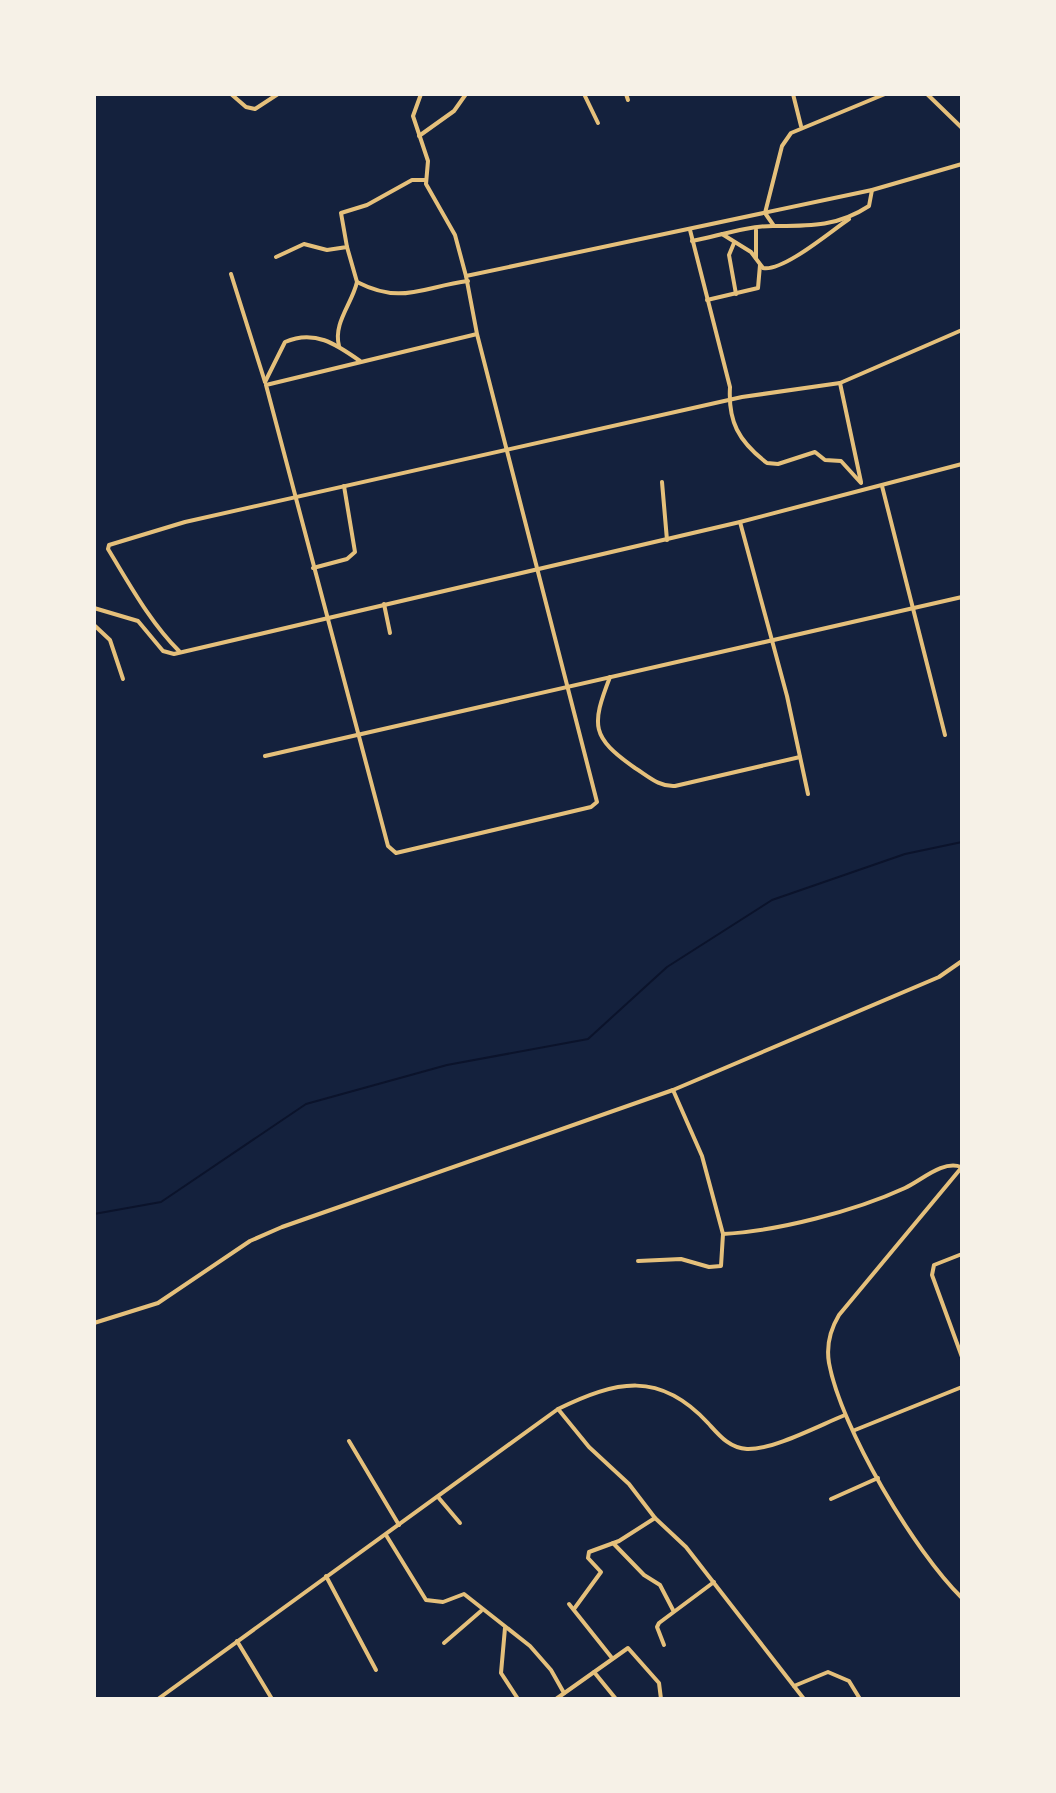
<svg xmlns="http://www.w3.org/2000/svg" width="1056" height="1793" font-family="Raleway,sans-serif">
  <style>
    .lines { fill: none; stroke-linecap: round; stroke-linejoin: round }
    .stream { stroke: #0b132b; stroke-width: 2 }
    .minor { stroke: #e5c07b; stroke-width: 4 }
  </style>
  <rect width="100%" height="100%" fill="#14213d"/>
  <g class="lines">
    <path class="stream" d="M94,1214L161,1202L306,1104L447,1065L588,1039L667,967L772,900L905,854L962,842"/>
    <g class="minor">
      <path d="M178,94H189"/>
      <path d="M231,94L246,107L255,109L278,94"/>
      <path d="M421,94L413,116L428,161L426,184L455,235L466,276"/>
      <path d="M584,94L598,123"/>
      <path d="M626,94L628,100"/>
      <path d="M793,94L801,126"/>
      <path d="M927,94L962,128"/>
      <path d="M419,136L454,111L466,94"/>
      <path d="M774,226L765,213L782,146L791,133L885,94"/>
      <path d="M690,230L730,387C728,421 738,441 767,463L778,464L815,452L825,460L841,461L861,483"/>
      <path d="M722,234L751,252L763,268C783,272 831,231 849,219"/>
      <path d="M692,241C718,236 746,226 773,226C809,226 837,227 869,206L872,190"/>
      <path d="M734,243L729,255L736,294"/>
      <path d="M347,247L357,282C402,305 422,287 468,281"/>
      <path d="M276,257L304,244L327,250L347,247L341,213L367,205L412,180H425"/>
      <path d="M756,258V230"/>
      <path d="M231,274L265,382"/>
      <path d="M707,300L758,288L760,265"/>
      <path d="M477,334L266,385L388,846L396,853L591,807L597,802L477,334L466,276L872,190L962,164"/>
      <path d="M339,346C333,323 352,304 357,282"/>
      <path d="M962,379V384"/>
      <path d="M265,382L285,342C314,329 336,344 360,361"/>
      <path d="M840,383L861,482"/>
      <path d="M662,482L667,540"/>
      <path d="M882,486L945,735"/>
      <path d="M740,522L787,696L808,794"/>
      <path d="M313,568L347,559L355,552L344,486"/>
      <path d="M384,604L390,633"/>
      <path d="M94,608L138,621L163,651L174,654L740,522L962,464"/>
      <path d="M94,625L110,640L123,679"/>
      <path d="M179,651C150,622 130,585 108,549L109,545L185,522L742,397L840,383L962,330"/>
      <path d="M610,677C591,726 591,737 635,768C648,776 659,787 675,786L800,757"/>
      <path d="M265,756L962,597"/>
      <path d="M673,1090L702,1156L723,1234C778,1231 855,1211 905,1188C922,1180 943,1160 961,1167"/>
      <path d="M962,1167L839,1315C830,1330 826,1345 829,1363C841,1428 914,1551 962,1598"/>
      <path d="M962,1254L934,1265L932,1275L962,1357"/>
      <path d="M638,1261L681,1259L709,1267L721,1266L723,1234"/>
      <path d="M94,1323L158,1303L250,1241L282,1227L673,1090L939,977L962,961"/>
      <path d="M558,1409L589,1447L629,1484L655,1518L686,1547L804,1699"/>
      <path d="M855,1430L962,1387"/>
      <path d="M349,1441L399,1525"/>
      <path d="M438,1497L460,1523"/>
      <path d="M831,1499L878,1478"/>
      <path d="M386,1535L426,1600L443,1602L464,1594L530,1646L551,1670L564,1693"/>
      <path d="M613,1543L644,1575L660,1585L673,1610"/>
      <path d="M326,1576L376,1670"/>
      <path d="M569,1604L612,1658"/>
      <path d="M574,1609L601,1572L588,1558L589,1552L619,1541L655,1518"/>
      <path d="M505,1628L501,1673L518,1699"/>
      <path d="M237,1641L272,1699"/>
      <path d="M444,1643L481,1611"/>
      <path d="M664,1645L657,1627L659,1623L714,1582"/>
      <path d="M594,1672L616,1699"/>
      <path d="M794,1686L828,1672L849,1681L860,1699"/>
      <path d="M158,1699L558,1409C616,1381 659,1370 708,1423C719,1435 729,1448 747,1449C773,1450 820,1425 845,1415"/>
      <path d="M556,1699L628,1648L659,1683L661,1699"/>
    </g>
  </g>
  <rect width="1056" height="1793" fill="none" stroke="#f6f1e7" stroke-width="192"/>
</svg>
